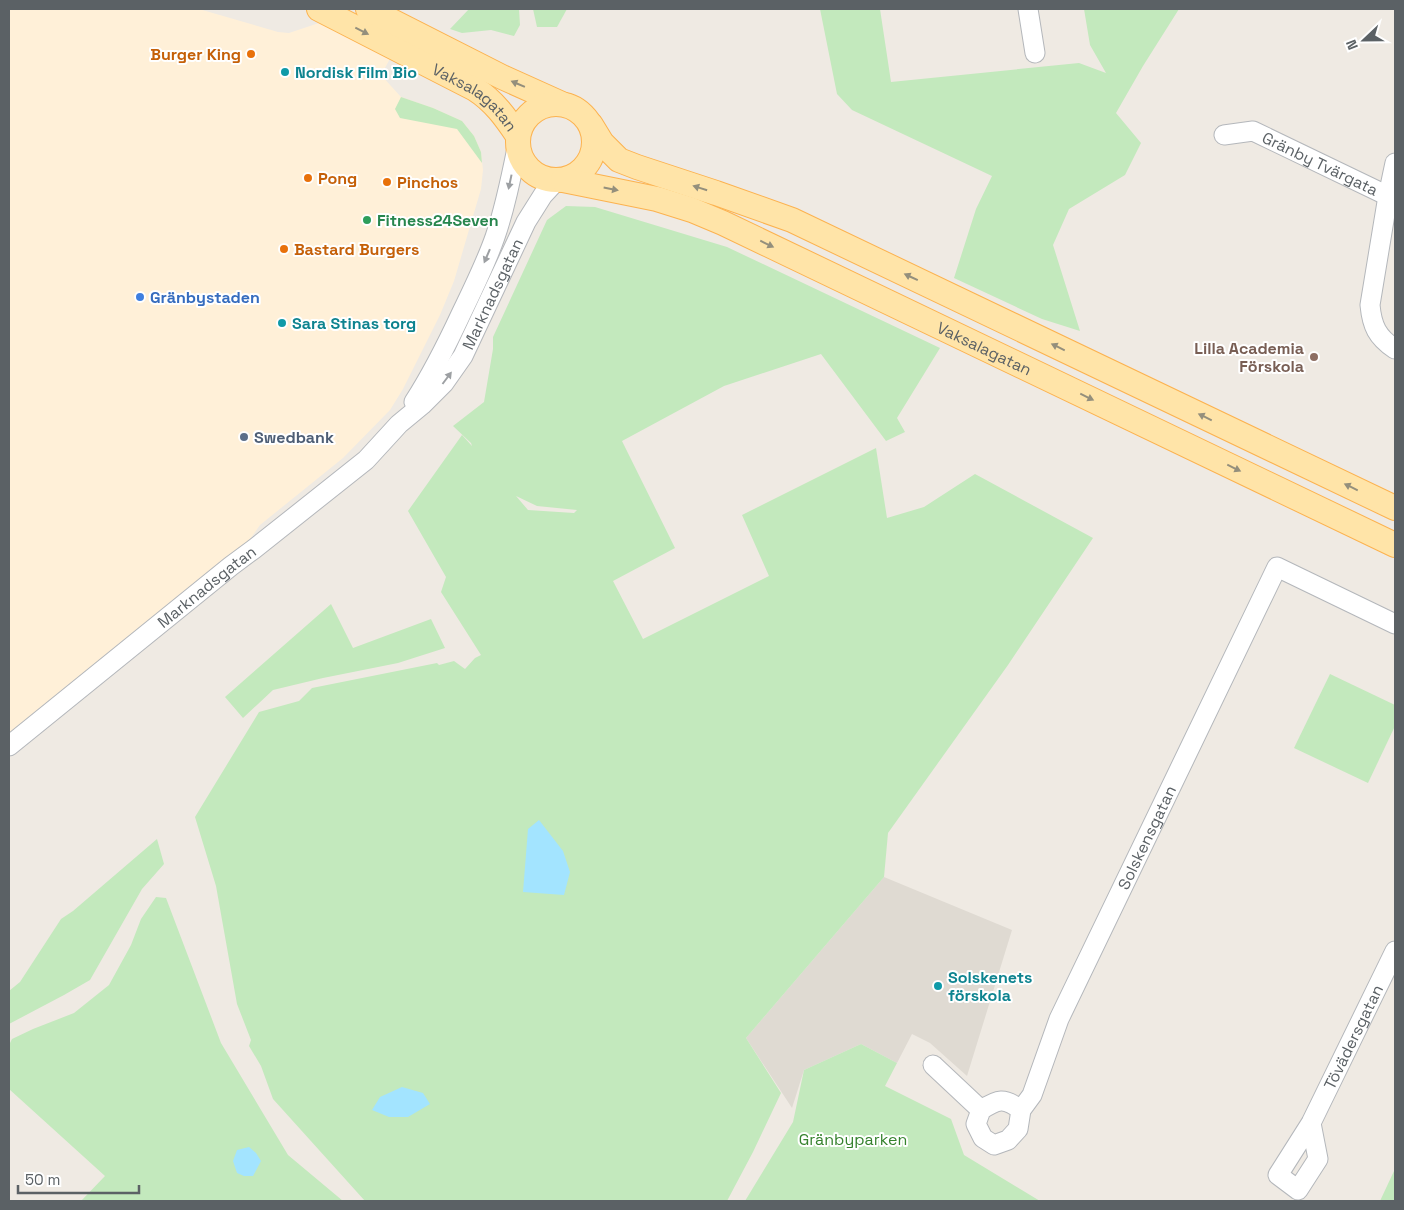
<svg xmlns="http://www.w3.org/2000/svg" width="1404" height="1210" font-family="'Space Grotesk',sans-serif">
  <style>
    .commercial { fill: #fff0d8 }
    .education { fill: #dfdad2 }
    .green { fill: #c3e9bd; fill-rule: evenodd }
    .water { fill: #a3e4ff }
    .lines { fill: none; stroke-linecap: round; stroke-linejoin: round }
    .minor-casing { stroke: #b4b7bb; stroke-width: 21 }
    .major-casing { stroke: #fcb24f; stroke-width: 26 }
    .minor { stroke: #fff; stroke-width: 19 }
    .major { stroke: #ffe4a8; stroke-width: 24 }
    .oneway { fill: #948f7c }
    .oneway2 { fill: #9da0a3 }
    .food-dot { fill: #e8710a; stroke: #fff; stroke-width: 2 }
    .culture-dot { fill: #0f9aa8; stroke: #fff; stroke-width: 2 }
    .leisure-dot { fill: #2e9e5b; stroke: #fff; stroke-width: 2 }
    .shop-dot { fill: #3f7fe0; stroke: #fff; stroke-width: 2 }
    .education-dot { fill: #8d6e63; stroke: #fff; stroke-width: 2 }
    .service-dot { fill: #5c6f8a; stroke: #fff; stroke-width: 2 }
    .labels { text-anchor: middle; stroke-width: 4; stroke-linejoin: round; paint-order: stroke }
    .food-label { font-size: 16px; font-weight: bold; fill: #c56008; stroke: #fff; text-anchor: start }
    .culture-label { font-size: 16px; font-weight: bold; fill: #0d838f; stroke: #fff; text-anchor: start }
    .street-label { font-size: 16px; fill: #5b6165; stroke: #fff }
    .leisure-label { font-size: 16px; font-weight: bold; fill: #27864d; stroke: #fff; text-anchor: start }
    .shop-label { font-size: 16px; font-weight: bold; fill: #366cbe; stroke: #fff; text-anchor: start }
    .education-label { font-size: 16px; font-weight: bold; fill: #785e54; stroke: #fff; text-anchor: end }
    .service-label { font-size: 16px; font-weight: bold; fill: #4e5e75; stroke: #fff; text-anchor: start }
    .park-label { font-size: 16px; fill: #35822d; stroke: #fff }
  </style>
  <rect width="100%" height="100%" fill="#efeae3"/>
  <path class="commercial" d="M9,9H199L278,32L289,33L319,23L391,57L381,75L401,97L433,108L462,121L474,136L481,152L483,170L481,189L454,281L440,315L403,389L390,410L343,458L260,525L243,549L9,737Z"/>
  <path class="education" d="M884,877L1012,930L967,1076L930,1043L912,1034L897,1063L861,1044L804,1070L792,1108L746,1038Z"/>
  <g class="green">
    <path d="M469,9H519L520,25L514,36L491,30L462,33L450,29Z"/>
    <path d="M533,9H567L557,27H537Z"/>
    <path d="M820,9H880L891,82L1079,63L1106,73L1090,45L1084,9H1179L1143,66L1116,113L1141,143L1125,175L1069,209L1053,245L1080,331L1042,319L954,278L976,209L992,176L852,110L837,94Z"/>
    <path d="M401,97L433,108L462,121L474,136L481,152L482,163L457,129L400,118L395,109Z"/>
    <path d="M566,206L595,207L727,247L940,348L897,418L905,432L886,441L821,354L724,386L622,441L675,548L613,581L643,639L769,576L742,515L876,448L887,518L924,507L975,474L1093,538L1008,665L888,833L884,877L746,1038L781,1093L753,1152L727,1201H365L273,1099L261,1066L249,1046L251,1040L237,1004L216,886L195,817L259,712L299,701L312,688L437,663L439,665L454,661L465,669L475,658L481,655L441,592L446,577L408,511L462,435L472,446L471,443L453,426L484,402L493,349V337L547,220ZM516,496L537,506L577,510L574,513L528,510Z"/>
    <path d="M331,604L353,648L431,619L445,648L398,663L323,678L273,690L243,718L225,697Z"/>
    <path d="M1330,674L1395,705V726L1368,783L1294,748Z"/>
    <path d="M157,839L164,864L142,889L90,980L64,995L9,1024V991L20,982L61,919L73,911Z"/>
    <path d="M156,897L166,898L221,1043L288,1155L343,1201H81L105,1176L9,1089V1045L12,1039L33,1029L74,1013L109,985L131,945L141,919Z"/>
    <path d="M861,1044L897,1063L885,1086L951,1119L964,1155L1040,1201H745L793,1122L804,1070Z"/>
    <path d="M1395,1168V1201H1380L1394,1171Z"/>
  </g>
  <g class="water">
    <path d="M539,820L563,851L570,872L564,895L523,892L528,829Z"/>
    <path d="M402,1087L423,1093L430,1104L408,1117H389L372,1110L380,1097Z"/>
    <path d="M249,1147L256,1153L261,1161L253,1176H244L237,1173L233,1161L237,1150Z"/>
  </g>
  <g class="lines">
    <defs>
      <g id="minor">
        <path d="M1028,9L1035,53"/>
        <path id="s1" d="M1224,135L1253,131L1388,196"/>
        <path d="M1395,163L1388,196L1370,305C1372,326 1377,337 1395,349"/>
        <path d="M414,402C432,374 447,344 461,314C473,289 486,263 495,237C505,208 511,178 517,148"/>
        <path id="s2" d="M9,746L231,566L254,549L366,460L399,424L422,405L444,383L463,356L526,222L543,195L556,181"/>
        <path d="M933,1065L981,1110"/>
        <path id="s3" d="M1021,1110C1004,1097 998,1099 981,1110L976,1124L983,1138L994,1145L1008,1140L1018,1129L1021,1110L1032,1095L1059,1019L1277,567L1395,624"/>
        <path id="s4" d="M1311,1123L1318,1159L1298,1190L1278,1175L1311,1123L1395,951"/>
      </g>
      <g id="major">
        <path id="s5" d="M319,9L475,89C494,101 506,118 518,136"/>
        <path d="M368,9L502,77L562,104"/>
        <circle cx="556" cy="142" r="38"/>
        <path d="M591,125L602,143L619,160L637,167L716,193L792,220L1395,508"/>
        <path id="s6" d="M563,180L657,199L692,210L723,223L1395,545"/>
      </g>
    </defs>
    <use href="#minor" class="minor-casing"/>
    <use href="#major" class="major-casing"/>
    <use href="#minor" class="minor"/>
    <use href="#major" class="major"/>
  </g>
  <defs><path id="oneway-solid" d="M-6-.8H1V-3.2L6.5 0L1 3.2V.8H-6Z" transform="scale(1.25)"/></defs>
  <g class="oneway">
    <use href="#oneway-solid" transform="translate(362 31) rotate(27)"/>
    <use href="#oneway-solid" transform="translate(518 84) rotate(-157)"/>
    <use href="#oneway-solid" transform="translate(700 188) rotate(-162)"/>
    <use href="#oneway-solid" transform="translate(611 189) rotate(11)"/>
    <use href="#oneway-solid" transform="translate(767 244) rotate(26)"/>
    <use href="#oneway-solid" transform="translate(911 277) rotate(-155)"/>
    <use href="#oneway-solid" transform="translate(1058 347) rotate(-154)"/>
    <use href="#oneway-solid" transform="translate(1087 397) rotate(26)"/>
    <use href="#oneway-solid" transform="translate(1205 417) rotate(-154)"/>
    <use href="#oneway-solid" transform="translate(1234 468) rotate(26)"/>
    <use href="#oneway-solid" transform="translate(1351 487) rotate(-154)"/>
  </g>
  <g class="oneway2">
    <use href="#oneway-solid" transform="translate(510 182) rotate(102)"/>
    <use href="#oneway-solid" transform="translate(487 256) rotate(113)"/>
    <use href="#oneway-solid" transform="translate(447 378) rotate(-53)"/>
  </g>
  <g class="food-dot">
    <circle cx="251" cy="54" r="5"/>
    <circle cx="308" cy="178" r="5"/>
    <circle cx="387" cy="182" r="5"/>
    <circle cx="284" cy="249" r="5"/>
  </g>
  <g class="culture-dot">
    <circle cx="285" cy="72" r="5"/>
    <circle cx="282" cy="323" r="5"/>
    <circle cx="938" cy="986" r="5"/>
  </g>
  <circle class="leisure-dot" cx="367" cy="220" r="5"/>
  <circle class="shop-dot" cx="140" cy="297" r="5"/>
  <circle class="education-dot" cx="1314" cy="357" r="5"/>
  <circle class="service-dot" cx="244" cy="437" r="5"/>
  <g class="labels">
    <g class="food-label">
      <text x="241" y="60" text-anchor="end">Burger King</text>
      <text x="318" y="184">Pong</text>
      <text x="397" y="188">Pinchos</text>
      <text x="294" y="255">Bastard Burgers</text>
    </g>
    <g class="culture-label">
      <text x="295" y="78">Nordisk Film Bio</text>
      <text x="292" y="329">Sara Stinas torg</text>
      <text x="948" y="983">Solskenets<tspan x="948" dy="18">förskola</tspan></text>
    </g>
    <g class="street-label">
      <text dy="6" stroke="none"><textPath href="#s5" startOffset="180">Vaksalagatan</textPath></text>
      <text dy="6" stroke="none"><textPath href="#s1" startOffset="104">Gränby Tvärgata</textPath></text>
      <text dy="6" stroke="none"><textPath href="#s2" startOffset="669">Marknadsgatan</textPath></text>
      <text dy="6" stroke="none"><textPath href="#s6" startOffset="456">Vaksalagatan</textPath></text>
      <text dy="6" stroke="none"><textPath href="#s2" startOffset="254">Marknadsgatan</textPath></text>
      <text dy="6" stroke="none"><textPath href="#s3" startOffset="438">Solskensgatan</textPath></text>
      <text dy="6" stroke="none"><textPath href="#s4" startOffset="256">Tövädersgatan</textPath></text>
    </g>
    <g class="leisure-label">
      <text x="377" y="226">Fitness24Seven</text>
    </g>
    <g class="shop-label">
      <text x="150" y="303">Gränbystaden</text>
    </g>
    <g class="education-label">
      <text x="1304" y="354">Lilla Academia<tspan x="1304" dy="18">Förskola</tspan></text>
    </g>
    <g class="service-label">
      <text x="254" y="443">Swedbank</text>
    </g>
    <g class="park-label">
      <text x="853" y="1145">Gränbyparken</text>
    </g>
  </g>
  <rect width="1404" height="1210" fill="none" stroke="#5b6165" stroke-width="20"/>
  <g transform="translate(1364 40) rotate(248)" stroke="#ffffff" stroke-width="4" paint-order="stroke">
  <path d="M0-4L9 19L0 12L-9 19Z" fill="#5b6165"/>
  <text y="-8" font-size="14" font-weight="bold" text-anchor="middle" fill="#5b6165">N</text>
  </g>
  <path d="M18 1185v8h121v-8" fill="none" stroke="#5b6165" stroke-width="2.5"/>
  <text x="25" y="1185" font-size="15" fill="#5b6165" stroke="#ffffff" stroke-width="4" paint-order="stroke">50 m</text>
</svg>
